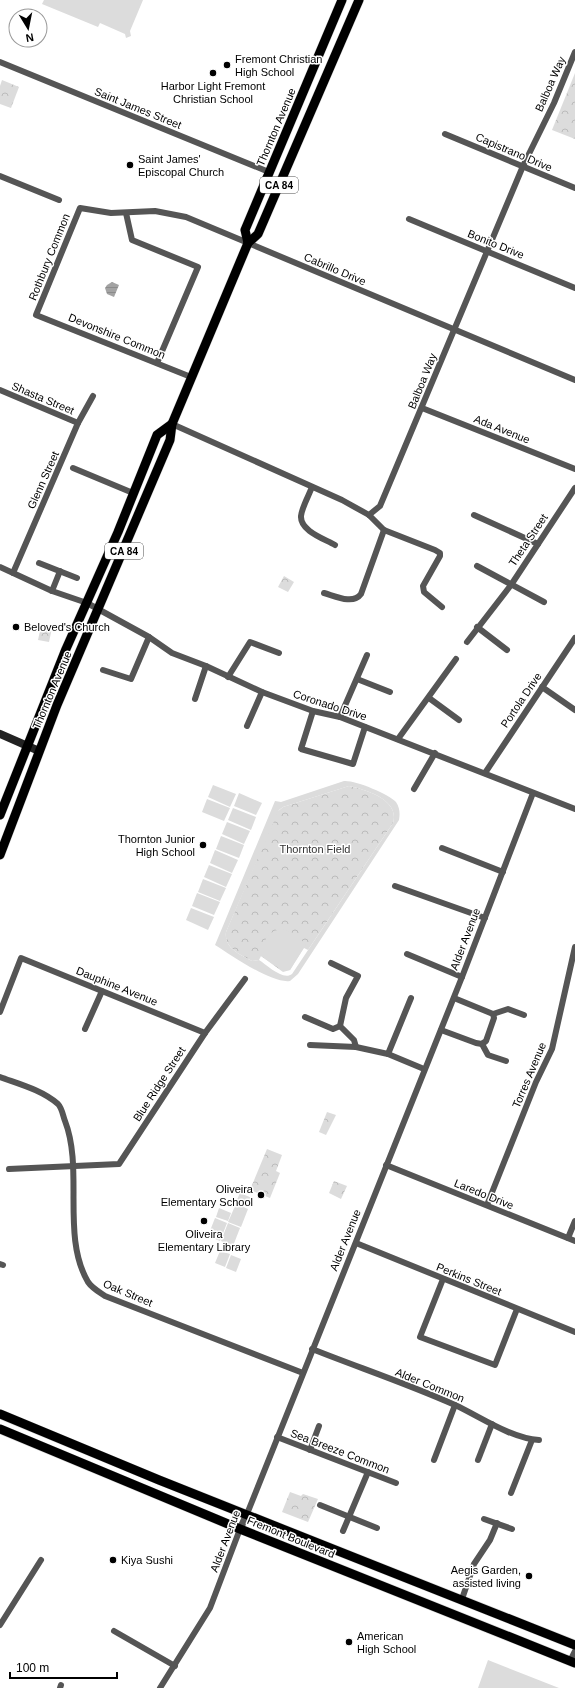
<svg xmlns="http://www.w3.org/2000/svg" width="575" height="1688" font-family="Helvetica,sans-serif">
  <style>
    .forest { fill: url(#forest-crowns) }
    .garden { fill: #dcdcdc; fill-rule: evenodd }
    .water { fill: url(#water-rules) }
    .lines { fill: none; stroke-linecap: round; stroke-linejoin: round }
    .primary-casing { stroke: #dbdbdb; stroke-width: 10 }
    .minor { stroke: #555; stroke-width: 6 }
    .tertiary { stroke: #555; stroke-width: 7 }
    .secondary { stroke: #222; stroke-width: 8 }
    .primary { stroke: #000; stroke-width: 9 }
    .poi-dot { fill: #000; stroke: #fff; stroke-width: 1.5 }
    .labels { text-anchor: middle; stroke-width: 3; stroke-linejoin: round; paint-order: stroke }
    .shield { fill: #fff; stroke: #4c4c4c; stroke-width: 1 }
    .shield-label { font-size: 10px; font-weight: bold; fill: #000 }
    .poi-label { font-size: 11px; fill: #000; stroke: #fff; text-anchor: start }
    .street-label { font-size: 11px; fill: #000; stroke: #fff }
    .park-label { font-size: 11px; fill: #333; stroke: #fff }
  </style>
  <defs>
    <pattern id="forest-crowns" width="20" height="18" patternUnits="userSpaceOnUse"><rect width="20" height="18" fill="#dcdcdc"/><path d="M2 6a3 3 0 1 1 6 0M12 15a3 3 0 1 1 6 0" fill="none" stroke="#bbb"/></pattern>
    <pattern id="water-rules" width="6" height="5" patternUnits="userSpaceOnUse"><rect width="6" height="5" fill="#a3a3a3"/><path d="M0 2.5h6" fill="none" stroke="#8b8b8b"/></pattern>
  </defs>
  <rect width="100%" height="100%" fill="#fff"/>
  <g class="forest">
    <path d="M575,73V139L552,130Z"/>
    <path d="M2,80L19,87L11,108L0,104V86Z"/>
    <path d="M284,576L294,582L288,592L278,587Z"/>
    <path d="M41,626L52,628L49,642L38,640Z"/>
    <path d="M349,786C367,790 400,800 393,823L308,950L304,948L290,970L283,972L261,956L259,960L252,961C239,954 224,948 226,932L277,812L283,807Z"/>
    <path d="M327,1112L336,1115L326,1135L319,1132Z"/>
    <path d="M267,1149L282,1155L276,1171L280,1173L270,1198L250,1190Z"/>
    <path d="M334,1181L347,1186L341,1199L329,1193Z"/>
    <path d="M290,1492L301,1496L303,1494L318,1499L308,1522L282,1512Z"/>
  </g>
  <g class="garden">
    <path d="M44,0H143L130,31L131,36L126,38L125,34L100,23L98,27L42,4Z"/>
    <path d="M344,781C355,780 389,794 396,802C400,808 400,814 399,820L298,974L290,981C272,984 231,955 215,945L275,801L281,802ZM349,786C367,790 400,800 393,823L292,974C283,981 267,965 259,960L252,961C239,954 224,948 226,932L279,810L283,807Z"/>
    <path d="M213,785L236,794L230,807L208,797Z"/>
    <path d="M239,793L262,803L256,815L234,806Z"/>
    <path d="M207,799L230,808L224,821L202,812Z"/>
    <path d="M233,808L256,817L251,830L228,820Z"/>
    <path d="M227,822L250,831L244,844L222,834Z"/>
    <path d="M221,836L244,845L239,858L216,849Z"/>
    <path d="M215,850L238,860L232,873L210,863Z"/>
    <path d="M209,865L232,874L226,887L204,877Z"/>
    <path d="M203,879L226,888L220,901L198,892Z"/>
    <path d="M197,893L220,902L214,915L192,906Z"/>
    <path d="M191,908L214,917L208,930L186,920Z"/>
    <path d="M283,929L293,933L306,944L290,970L283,971L258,954C265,942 267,930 283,929Z"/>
    <path d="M240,1193L252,1198L249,1207L236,1202Z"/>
    <path d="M236,1204L248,1209L241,1227L228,1222Z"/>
    <path d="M219,1208L231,1213L228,1221L216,1217Z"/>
    <path d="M215,1218L227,1223L220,1241L208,1236Z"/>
    <path d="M228,1223L240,1228L233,1246L221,1241Z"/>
    <path d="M220,1251L230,1254L225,1267L215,1263Z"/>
    <path d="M231,1255L241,1259L236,1272L226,1268Z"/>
    <path d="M488,1660L559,1688H478Z"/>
  </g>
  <path class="water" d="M112,282L119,285L114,297L107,294L105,288L107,285Z"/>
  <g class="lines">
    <defs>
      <g id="primary">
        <path d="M248,243L245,230L342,0"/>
        <path d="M0,815L66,649L118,532L157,435L172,424"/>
        <path d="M0,855L57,705L170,440L172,424L248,243L258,234L359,0"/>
        <path d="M0,1414L159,1480L575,1645"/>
        <path d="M0,1429L240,1529L575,1663"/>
      </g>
    </defs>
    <use href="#primary" class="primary-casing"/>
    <g class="minor">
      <path d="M0,62L269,172"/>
      <path d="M445,134L575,188"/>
      <path d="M0,176L59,200"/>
      <path d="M126,213L132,240L198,267L157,363"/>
      <path d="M409,219L575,288"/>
      <path d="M191,377L36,315L80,208L111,213L155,211L186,217L575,380"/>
      <path d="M0,390L78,423"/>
      <path d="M422,408L575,469"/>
      <path d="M172,424L342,500L369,515L384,530L435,550L440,553V556L423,586L424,592L442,607"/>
      <path d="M73,468L133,493"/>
      <path d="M312,487C309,495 302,507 301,516C300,531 325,539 335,545"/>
      <path d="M369,515L380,506L523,166L554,103L575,52"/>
      <path d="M474,515L538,544"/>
      <path d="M39,563L77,578"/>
      <path d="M477,566L544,602"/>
      <path d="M0,567L52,591L87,603L149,637L172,653L206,666L262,692L313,711L340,717L575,809"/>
      <path d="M13,573L78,423L93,396"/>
      <path d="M52,591L60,571"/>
      <path d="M324,593C335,596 353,605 361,594L384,530"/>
      <path d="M477,627L507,650"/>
      <path d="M467,642L511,585L575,488"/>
      <path d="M103,670L131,679L149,637"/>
      <path d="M228,677L250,642L279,653"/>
      <path d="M357,679L390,692"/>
      <path d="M542,687L575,710"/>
      <path d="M429,698L459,720"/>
      <path d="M195,699L206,666"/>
      <path d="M313,711L301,749L353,764L365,727"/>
      <path d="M340,717L367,655"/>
      <path d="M247,726L262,692"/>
      <path d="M398,739L456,659"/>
      <path d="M485,773L575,638"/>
      <path d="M414,789L435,753"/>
      <path d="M442,848L503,872"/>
      <path d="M395,886L485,918"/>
      <path d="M407,954L462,977"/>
      <path d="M331,963L358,976L346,998L340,1026L354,1040L356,1047"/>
      <path d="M0,1012L21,958L205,1033"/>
      <path d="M493,1014L508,1009L524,1015"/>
      <path d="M305,1017L333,1029L340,1026"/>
      <path d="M85,1029L102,991"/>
      <path d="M441,1030L476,1043L482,1044L486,1041L494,1018L493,1014L454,998"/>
      <path d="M482,1044L488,1055L506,1061"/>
      <path d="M310,1045L356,1047L388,1054L424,1069"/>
      <path d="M388,1054L411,998"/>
      <path d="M0,1077C19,1084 42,1090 58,1104C62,1108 63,1116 65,1121C84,1170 61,1236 88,1282C92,1288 99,1292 105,1296L303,1373"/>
      <path d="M386,1165L575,1241"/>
      <path d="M9,1169L119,1164L205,1033L245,979"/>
      <path d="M487,1205L536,1082L552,1049L575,947"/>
      <path d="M568,1238L575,1221"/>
      <path d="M356,1243L575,1332"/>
      <path d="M0,1264L3,1265"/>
      <path d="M443,1279L420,1337L495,1365L517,1309"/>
      <path d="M312,1349C360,1368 408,1384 455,1405C479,1416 512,1439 539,1440"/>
      <path d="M277,1437L396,1483"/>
      <path d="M310,1450L319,1426"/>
      <path d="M434,1460L455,1405"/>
      <path d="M478,1460L492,1424"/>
      <path d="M511,1493L532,1440"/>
      <path d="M320,1505L377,1528"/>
      <path d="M247,1514L462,977L533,793"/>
      <path d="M484,1519L512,1529"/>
      <path d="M343,1531L368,1472"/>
      <path d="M462,1599L474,1564L490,1540L497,1523"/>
      <path d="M0,1625L41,1560"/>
      <path d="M114,1631L175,1666"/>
      <path d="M570,1661L575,1651"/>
      <path d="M60,1688L61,1685"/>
      <path d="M160,1688L210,1608L240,1529"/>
    </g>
    <path class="tertiary" d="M240,1529L247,1514"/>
    <path class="secondary" d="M0,734L39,751"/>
    <use href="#primary" class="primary"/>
  </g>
  <g class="poi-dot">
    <circle cx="227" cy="65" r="4"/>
    <circle cx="213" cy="73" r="4"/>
    <circle cx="130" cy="165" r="4"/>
    <circle cx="16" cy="627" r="4"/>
    <circle cx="203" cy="845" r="4"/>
    <circle cx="261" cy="1195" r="4"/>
    <circle cx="204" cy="1221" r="4"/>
    <circle cx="113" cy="1560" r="4"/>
    <circle cx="529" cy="1576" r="4"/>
    <circle cx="349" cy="1642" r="4"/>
  </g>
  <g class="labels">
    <g class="shield">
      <rect x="260" y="177" width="38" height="16" rx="3"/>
      <rect x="105" y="543" width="38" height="16" rx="3"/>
    </g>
    <g class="shield-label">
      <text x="279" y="189">CA 84</text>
      <text x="124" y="555">CA 84</text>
    </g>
    <g class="poi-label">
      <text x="235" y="63">Fremont Christian<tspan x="235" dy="13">High School</tspan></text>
      <text x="213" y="90" text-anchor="middle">Harbor Light Fremont<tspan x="213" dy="13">Christian School</tspan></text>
      <text x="138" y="163">Saint James'<tspan x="138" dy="13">Episcopal Church</tspan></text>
      <text x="24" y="631">Beloved's Church</text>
      <text x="195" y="843" text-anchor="end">Thornton Junior<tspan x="195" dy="13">High School</tspan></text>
      <text x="253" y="1193" text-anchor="end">Oliveira<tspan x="253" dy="13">Elementary School</tspan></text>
      <text x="204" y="1238" text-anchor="middle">Oliveira<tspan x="204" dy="13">Elementary Library</tspan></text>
      <text x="121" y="1564">Kiya Sushi</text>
      <text x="521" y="1574" text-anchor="end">Aegis Garden,<tspan x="521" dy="13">assisted living</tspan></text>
      <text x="357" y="1640">American<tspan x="357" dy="13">High School</tspan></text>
    </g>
    <g class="street-label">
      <text transform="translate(550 84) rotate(-66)" y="4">Balboa Way</text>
      <text transform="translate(138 108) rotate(22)" y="4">Saint James Street</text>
      <text transform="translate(276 127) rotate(-67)" y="4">Thornton Avenue</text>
      <text transform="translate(514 152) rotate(23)" y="4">Capistrano Drive</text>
      <text transform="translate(496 244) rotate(22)" y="4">Bonito Drive</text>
      <text transform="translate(49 257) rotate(-68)" y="4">Rothbury Common</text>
      <text transform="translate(335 269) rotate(23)" y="4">Cabrillo Drive</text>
      <text transform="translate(117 336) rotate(22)" y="4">Devonshire Common</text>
      <text transform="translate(422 381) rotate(-68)" y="4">Balboa Way</text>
      <text transform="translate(43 398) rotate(23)" y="4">Shasta Street</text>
      <text transform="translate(502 429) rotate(22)" y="4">Ada Avenue</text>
      <text transform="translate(43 480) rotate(-66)" y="4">Glenn Street</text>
      <text transform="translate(528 540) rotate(-56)" y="4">Theta Street</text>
      <text transform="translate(52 690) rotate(-67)" y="4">Thornton Avenue</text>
      <text transform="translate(521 700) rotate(-56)" y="4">Portola Drive</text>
      <text transform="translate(330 705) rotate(18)" y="4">Coronado Drive</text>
      <text transform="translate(465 939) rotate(-69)" y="4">Alder Avenue</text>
      <text transform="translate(117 986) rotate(22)" y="4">Dauphine Avenue</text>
      <text transform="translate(529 1075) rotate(-67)" y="4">Torres Avenue</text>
      <text transform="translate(159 1084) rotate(-57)" y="4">Blue Ridge Street</text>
      <text transform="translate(484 1194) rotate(22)" y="4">Laredo Drive</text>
      <text transform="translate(345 1240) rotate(-68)" y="4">Alder Avenue</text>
      <text transform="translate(469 1279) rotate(22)" y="4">Perkins Street</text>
      <text transform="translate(128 1293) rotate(23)" y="4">Oak Street</text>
      <text transform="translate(430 1385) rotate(22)" y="4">Alder Common</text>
      <text transform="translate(340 1451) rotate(21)" y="4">Sea Breeze Common</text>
      <text transform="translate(291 1537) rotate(22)" y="4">Fremont Boulevard</text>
      <text transform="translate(225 1541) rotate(-69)" y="4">Alder Avenue</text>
    </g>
    <g class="park-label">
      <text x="315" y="853">Thornton Field</text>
    </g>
  </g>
  <g transform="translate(28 28) rotate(170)"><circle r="19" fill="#ffffff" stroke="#999999"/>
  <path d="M0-3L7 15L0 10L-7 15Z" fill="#000000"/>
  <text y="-6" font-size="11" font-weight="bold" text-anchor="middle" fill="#000000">N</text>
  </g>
  <path d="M10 1672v6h107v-6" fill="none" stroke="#000000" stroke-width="2"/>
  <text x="16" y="1672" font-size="12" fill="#000000" stroke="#ffffff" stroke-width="3" paint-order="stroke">100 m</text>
</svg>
